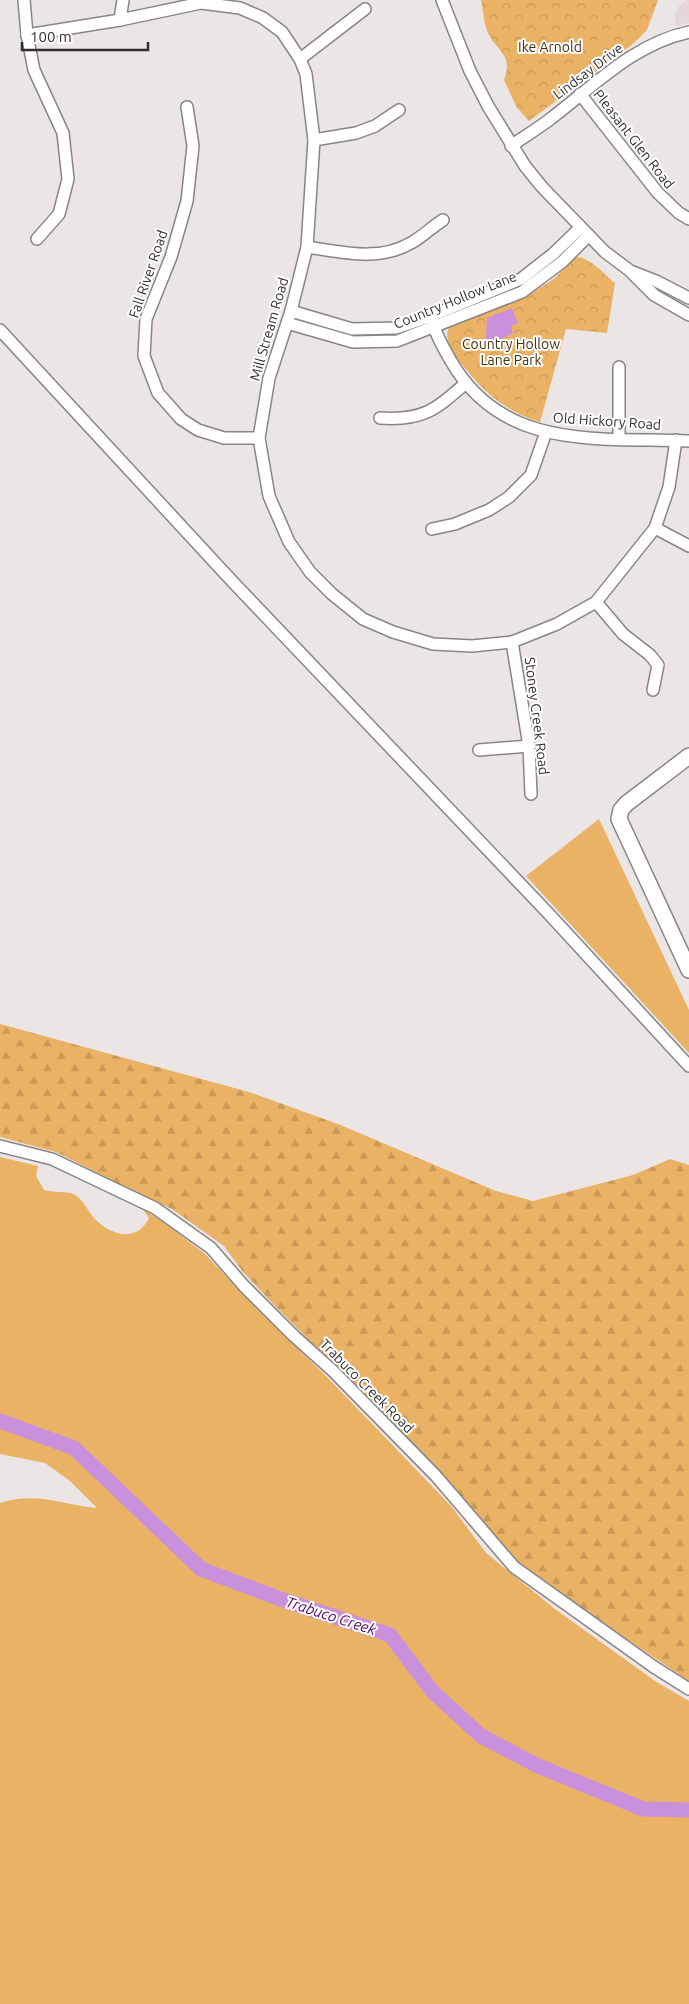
<svg xmlns="http://www.w3.org/2000/svg" width="689" height="2004" font-family="Ubuntu,sans-serif">
  <style>
    .built { fill: #e5d7d8 }
    .grass { fill: #eab264 }
    .forest { fill: url(#forest-firs) }
    .park { fill: url(#park-crowns) }
    .water { fill: #c990dc }
    .lines { fill: none; stroke-linecap: round; stroke-linejoin: round }
    .river { stroke: #c990dc; stroke-width: 15 }
    .minor-casing { stroke: #8a8585; stroke-width: 14 }
    .major-casing { stroke: #8a8585; stroke-width: 18 }
    .minor { stroke: #fff; stroke-width: 11 }
    .major { stroke: #fff; stroke-width: 15 }
    .labels { text-anchor: middle; stroke-width: 4; stroke-linejoin: round; paint-order: stroke }
    .park-label { font-size: 14px; fill: #462f09; stroke: #fff }
    .street-label { font-size: 14px; fill: #302e2e; stroke: #fff }
    .water-label { font-size: 15px; font-style: italic; fill: #530867; stroke: #fff }
  </style>
  <defs>
    <pattern id="forest-firs" width="22" height="20" patternUnits="userSpaceOnUse" patternTransform="scale(1.25)"><rect width="22" height="20" fill="#eab264"/><path d="M5 1l3.5 6h-7zM16 11l3.5 6h-7z" fill="#c99957"/></pattern>
    <pattern id="park-crowns" width="20" height="18" patternUnits="userSpaceOnUse" patternTransform="scale(1.25)"><rect width="20" height="18" fill="#eab264"/><path d="M2 6a3 3 0 1 1 6 0M12 15a3 3 0 1 1 6 0" fill="none" stroke="#c99957"/></pattern>
  </defs>
  <rect width="100%" height="100%" fill="#ebe5e6"/>
  <path class="built" d="M687,0H689V23L676,26L675,15L678,7Z"/>
  <g class="grass">
    <path d="M599,819L689,1010V1053L526,876Z"/>
    <path d="M0,1157L38,1166L36,1176L44,1190C51,1192 67,1192 71,1193C84,1198 88,1213 97,1221C114,1237 138,1241 149,1218L142,1208L171,1228L205,1254L258,1310L326,1376L451,1506L486,1553L555,1609L655,1681L689,1701V2004H0V1503C37,1491 62,1505 97,1508L70,1481L45,1463L0,1454Z"/>
  </g>
  <path class="forest" d="M0,1024L249,1092L338,1124L496,1191L533,1201L633,1175L670,1159L689,1165V1681L573,1603L512,1560L422,1454L276,1307L243,1272L224,1246L172,1209L129,1189L56,1152L0,1137Z"/>
  <g class="park">
    <path d="M481,0H658L647,30L633,44L529,121L517,108L504,80C513,56 500,54 489,35C484,26 483,10 481,0Z"/>
    <path d="M576,257C590,257 605,275 615,283L607,333L566,329L540,422C510,413 486,395 467,370C458,360 444,344 448,330C452,320 470,319 478,316C503,307 537,293 557,276C563,270 569,263 576,257Z"/>
  </g>
  <path class="water" d="M512,308L518,323L511,326L513,333L496,342H489L486,338L487,318Z"/>
  <g class="lines">
    <path class="river" d="M0,1421L74,1448L201,1569L283,1600L390,1635L432,1691L481,1736L536,1765L643,1809L689,1810"/>
    <defs>
      <g id="minor">
        <path d="M24,0L27,35L34,70L63,133L68,179L59,214L37,239"/>
        <path d="M442,0L470,71L488,106L525,166L542,187L605,252L629,270L654,295L689,315"/>
        <path d="M120,20L123,0"/>
        <path d="M27,35L120,20L201,3L240,8L263,18L282,32L300,59L306,74L314,140L307,247L291,311L269,378L259,438L269,496L289,542L310,572L332,594L363,619L393,632L433,644L472,646L512,642L557,624L596,602L655,528L669,487L676,440"/>
        <path d="M300,59L365,9"/>
        <path d="M580,94L658,193L679,213L689,219"/>
        <path d="M187,107L193,146L187,201L171,257L146,319L144,356L158,393L181,419L198,430L224,438H259"/>
        <path d="M314,140L356,133L375,126L399,110"/>
        <path d="M511,146C524,137 537,129 549,120C594,86 633,44 689,32"/>
        <path d="M307,247C342,252 378,262 411,243C422,237 432,227 443,220"/>
        <path d="M633,272L656,281L689,298"/>
        <path d="M291,311L352,329L396,328L431,316L521,279L553,254L580,228"/>
        <path d="M432,320C435,334 444,349 451,361C503,452 600,437 689,441"/>
        <path d="M287,323L353,342L397,341L522,292L562,262L588,236"/>
        <path d="M0,330L231,580L548,913L689,1066"/>
        <path d="M380,418C423,421 435,410 466,383"/>
        <path d="M619,439V367"/>
        <path d="M655,528L689,546"/>
        <path d="M432,529L455,524L489,510L509,497L531,475L546,432"/>
        <path d="M596,602L623,634L650,655L658,665L653,690"/>
        <path d="M512,642L529,746L531,794"/>
        <path d="M479,750L529,746"/>
        <path d="M0,1146L52,1159L155,1208L211,1248L244,1286L294,1336L333,1371L436,1476L514,1567L654,1667L689,1689"/>
      </g>
      <path id="major" d="M689,756L626,804L621,810L619,819L689,970"/>
    </defs>
    <use href="#minor" class="minor-casing"/>
    <use href="#major" class="major-casing"/>
    <use href="#minor" class="minor"/>
    <use href="#major" class="major"/>
  </g>
  <g class="labels">
    <g class="park-label">
      <text x="550" y="52">Ike Arnold</text>
      <text x="511" y="349">Country Hollow<tspan x="511" dy="16">Lane Park</tspan></text>
    </g>
    <g class="street-label">
      <text transform="translate(588 71) rotate(-37)" y="5">Lindsay Drive</text>
      <text transform="translate(634 139) rotate(52)" y="5">Pleasant Glen Road</text>
      <text transform="translate(148 274) rotate(-71)" y="5">Fall River Road</text>
      <text transform="translate(455 300) rotate(-22)" y="5">Country Hollow Lane</text>
      <text transform="translate(269 329) rotate(-74)" y="5">Mill Stream Road</text>
      <text transform="translate(607 421) rotate(4)" y="5">Old Hickory Road</text>
      <text transform="translate(537 716) rotate(83)" y="5">Stoney Creek Road</text>
      <text transform="translate(367 1386) rotate(45)" y="5">Trabuco Creek Road</text>
    </g>
    <g class="water-label">
      <text transform="translate(331 1616) rotate(18)" y="5">Trabuco Creek</text>
    </g>
  </g>
  <path d="M22 42v8h126v-8" fill="none" stroke="#302e2e" stroke-width="2.5"/>
  <text x="30" y="42" font-size="15" fill="#302e2e" stroke="#ffffff" stroke-width="4" paint-order="stroke">100 m</text>
</svg>
